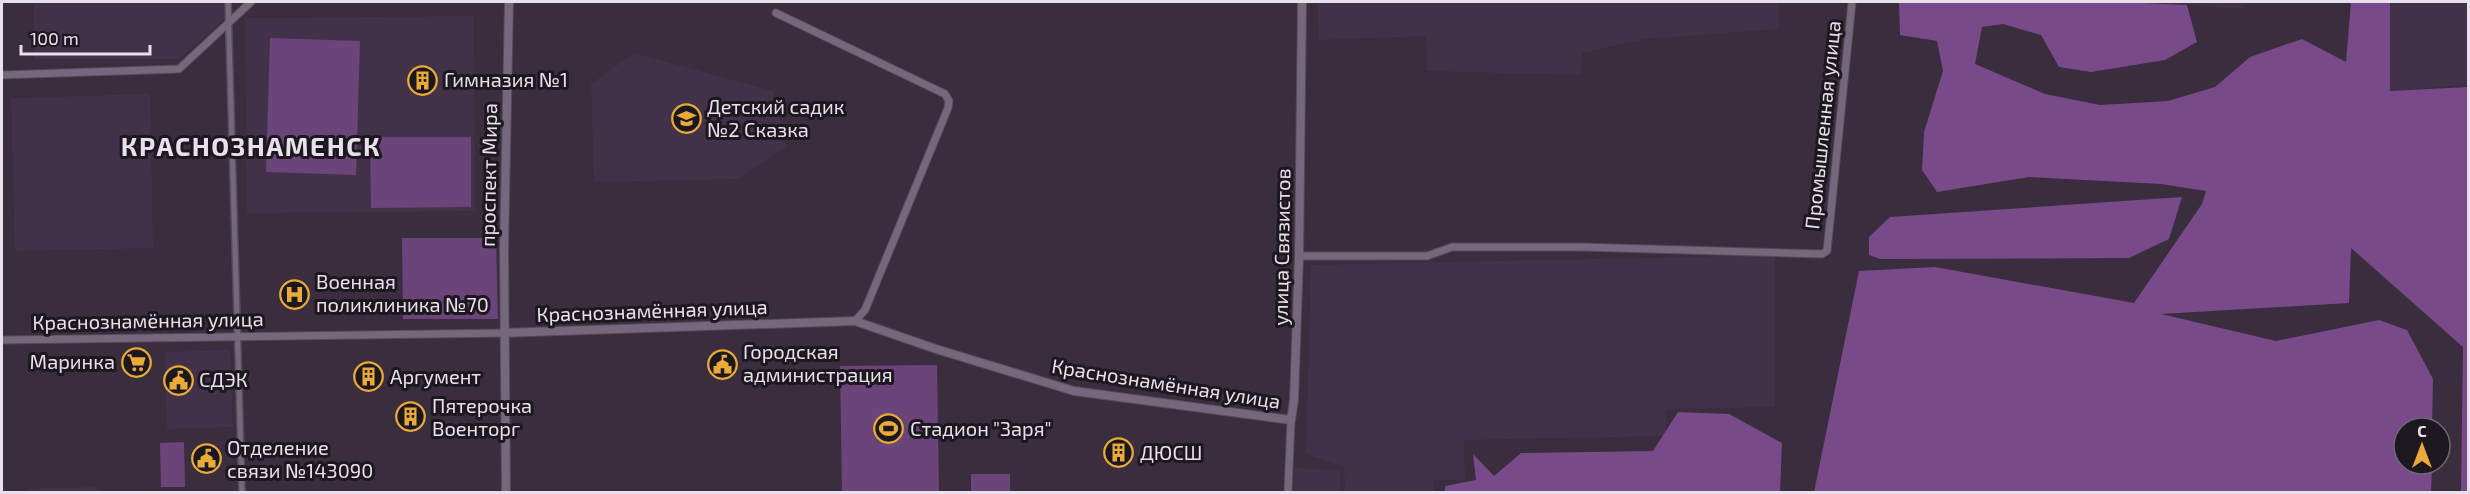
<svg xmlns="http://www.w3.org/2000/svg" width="2470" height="494" font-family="'Exo 2',sans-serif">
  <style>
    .built { fill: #423249 }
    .green { fill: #6b447a }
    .forest { fill: #784a8a }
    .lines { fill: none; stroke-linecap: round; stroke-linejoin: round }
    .pedestrian-casing { stroke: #544a58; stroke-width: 8 }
    .minor-casing { stroke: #544a58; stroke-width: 9 }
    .tertiary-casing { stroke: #544a58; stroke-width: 10 }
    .pedestrian { stroke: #76687c; stroke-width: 5 }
    .minor { stroke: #76687c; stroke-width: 7 }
    .tertiary { stroke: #76687c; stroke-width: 8 }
    .labels { text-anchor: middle; stroke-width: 6; stroke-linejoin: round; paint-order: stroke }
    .poi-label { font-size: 20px; fill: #e8e0eb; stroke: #1d1820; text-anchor: start }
    .street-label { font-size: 20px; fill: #e8e0eb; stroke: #1d1820 }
    .district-label { font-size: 26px; font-weight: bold; letter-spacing: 1.5px; fill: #e8e0eb; stroke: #1d1820 }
  </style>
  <rect width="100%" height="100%" fill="#392d3e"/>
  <g class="built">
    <path d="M34,2H224L225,18L179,59H34Z"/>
    <path d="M1318,2H1779V29L1645,39L1582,53L1581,75L1427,71L1426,36L1319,40Z"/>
    <path d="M2122,2H2244V9L2187,5Z"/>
    <path d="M2389,2H2468V85L2390,91Z"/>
    <path d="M474,16L475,211L247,213L245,18Z"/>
    <path d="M634,53L773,91L786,147L738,179L594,182L591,84Z"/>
    <path d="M150,94L153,248L15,251L11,98Z"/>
    <path d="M1775,255V407L1666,409V436L1464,440L1465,480H1433L1434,492H1345L1344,467L1306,454L1311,265Z"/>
    <path d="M230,350L233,427L167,429L165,352Z"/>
    <path d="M1294,468L1340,470V492H1293Z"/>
    <path d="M95,487L100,492H27V489Z"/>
  </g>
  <g class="green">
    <path d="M270,38L360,41L356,175L266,172Z"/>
    <path d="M370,137H471V207L371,208Z"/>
    <path d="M402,238H496L498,319H403Z"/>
    <path d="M937,365L939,492H842L840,366Z"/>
    <path d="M184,442L185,487H161L160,443Z"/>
    <rect x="971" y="474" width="39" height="18"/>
  </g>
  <g class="forest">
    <path d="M1899,2H2122L2187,5L2197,42L2165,60L2091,72L2059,67L2041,35L2003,24L1982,27L1975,64L2045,94L2100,105L2168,101L2215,87L2250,57L2302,39L2346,62L2351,2H2390V91L2468,87V492H2461L2463,347L2351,248L2349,303L2161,314L2276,341L2379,320L2407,330L2433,379L2432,428H2404V464H2432L2431,492H1814L1859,271L1935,267L2134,303L2202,204L2206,191L2161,184L2029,177L1937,192L1922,170L1924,132L1943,71L1937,41L1900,35Z"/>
    <path d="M2182,197L2169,239L2129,258L1880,259L1869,255V237L1890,217Z"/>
    <path d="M1678,412L1729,414L1782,443L1780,492H1445V486L1476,480L1473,454L1494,476L1521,453L1653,451Z"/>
  </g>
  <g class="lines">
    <defs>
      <path id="pedestrian" d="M228,2L242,492"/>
      <g id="minor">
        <path d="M776,13L945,94L949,101L948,108L865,310L855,321"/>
        <path d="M2,75L179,69L251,2"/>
        <path d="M1299,256H1427L1452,247H1581L1822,254L1827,251L1852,2"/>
        <path d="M2,340L504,333"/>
        <path d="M1288,492L1291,420"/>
      </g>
      <g id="tertiary">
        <path d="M504,333L855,321L936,349L1074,391L1291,420L1294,400L1299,256L1302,2"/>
        <path d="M506,492L504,249L509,2"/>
      </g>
    </defs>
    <use href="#pedestrian" class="pedestrian-casing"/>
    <use href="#minor" class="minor-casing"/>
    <use href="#tertiary" class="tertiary-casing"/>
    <use href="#pedestrian" class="pedestrian"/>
    <use href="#minor" class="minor"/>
    <use href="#tertiary" class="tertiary"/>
  </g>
  <defs>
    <symbol id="building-ring" viewBox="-11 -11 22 22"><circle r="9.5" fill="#1d1820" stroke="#eaaa38" stroke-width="1.5"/><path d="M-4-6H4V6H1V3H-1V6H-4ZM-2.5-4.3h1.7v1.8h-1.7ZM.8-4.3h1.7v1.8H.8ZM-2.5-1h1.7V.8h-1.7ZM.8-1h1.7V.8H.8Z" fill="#eaaa38"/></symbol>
    <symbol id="school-ring" viewBox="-11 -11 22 22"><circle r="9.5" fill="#1d1820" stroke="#eaaa38" stroke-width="1.5"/><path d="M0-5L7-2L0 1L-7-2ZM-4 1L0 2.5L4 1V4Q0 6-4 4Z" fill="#eaaa38"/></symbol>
    <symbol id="hospital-ring" viewBox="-11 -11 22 22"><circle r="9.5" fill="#1d1820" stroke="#eaaa38" stroke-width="1.5"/><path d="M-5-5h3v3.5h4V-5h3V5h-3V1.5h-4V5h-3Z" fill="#eaaa38"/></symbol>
    <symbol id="supermarket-ring" viewBox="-11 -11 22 22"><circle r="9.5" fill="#1d1820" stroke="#eaaa38" stroke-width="1.5"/><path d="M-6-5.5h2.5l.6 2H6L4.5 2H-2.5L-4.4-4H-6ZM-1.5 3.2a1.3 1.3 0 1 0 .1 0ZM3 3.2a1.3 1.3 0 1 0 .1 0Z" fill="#eaaa38"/></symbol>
    <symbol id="civic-ring" viewBox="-11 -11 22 22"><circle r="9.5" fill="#1d1820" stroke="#eaaa38" stroke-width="1.5"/><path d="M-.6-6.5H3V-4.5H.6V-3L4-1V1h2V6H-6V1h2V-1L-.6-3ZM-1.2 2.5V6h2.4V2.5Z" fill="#eaaa38"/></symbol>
    <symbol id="stadium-ring" viewBox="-11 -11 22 22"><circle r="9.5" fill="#1d1820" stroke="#eaaa38" stroke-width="1.5"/><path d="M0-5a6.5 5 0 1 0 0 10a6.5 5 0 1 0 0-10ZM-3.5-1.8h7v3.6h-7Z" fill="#eaaa38"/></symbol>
  </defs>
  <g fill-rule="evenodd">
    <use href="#building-ring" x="406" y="64" width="33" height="33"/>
    <use href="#school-ring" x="670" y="102" width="33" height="33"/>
    <use href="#hospital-ring" x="278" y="278" width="33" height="33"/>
    <use href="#supermarket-ring" x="120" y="346" width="33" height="33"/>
    <use href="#civic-ring" x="706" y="348" width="33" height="33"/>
    <use href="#building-ring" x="352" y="360" width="33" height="33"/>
    <use href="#civic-ring" x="162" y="364" width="33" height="33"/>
    <use href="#building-ring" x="394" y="400" width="33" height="33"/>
    <use href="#stadium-ring" x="872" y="412" width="33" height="33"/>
    <use href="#building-ring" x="1102" y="436" width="33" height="33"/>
    <use href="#civic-ring" x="190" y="442" width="33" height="33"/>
  </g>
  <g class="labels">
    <g class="poi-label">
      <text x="444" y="87">Гимназия №1</text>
      <text x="707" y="114">Детский садик<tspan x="707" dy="23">№2 Сказка</tspan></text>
      <text x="316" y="289">Военная<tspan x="316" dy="23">поликлиника №70</tspan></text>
      <text x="743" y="359">Городская<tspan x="743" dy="23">администрация</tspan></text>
      <text x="115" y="369" text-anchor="end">Маринка</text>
      <text x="390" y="384">Аргумент</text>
      <text x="199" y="387">СДЭК</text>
      <text x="432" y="413">Пятерочка<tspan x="432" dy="23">Военторг</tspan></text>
      <text x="910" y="436">Стадион "Заря"</text>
      <text x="227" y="455">Отделение<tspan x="227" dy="23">связи №143090</tspan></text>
      <text x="1140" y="460">ДЮСШ</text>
    </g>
    <g class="street-label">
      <text transform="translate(1823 125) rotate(-84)" y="7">Промышленная улица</text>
      <text transform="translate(489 175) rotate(-89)" y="7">проспект Мира</text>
      <text transform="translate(1282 247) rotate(-89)" y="7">улица Связистов</text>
      <text transform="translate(652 311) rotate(-2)" y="7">Краснознамённая улица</text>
      <text transform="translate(148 321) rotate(-1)" y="7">Краснознамённая улица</text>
      <text transform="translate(1166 384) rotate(9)" y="7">Краснознамённая улица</text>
    </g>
    <g class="district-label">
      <text x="251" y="156">КРАСНОЗНАМЕНСК</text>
    </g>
  </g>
  <rect width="2470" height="494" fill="none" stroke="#e8e0eb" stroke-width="6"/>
  <g transform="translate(2422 446)"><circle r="28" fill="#1d1820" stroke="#6e6871" stroke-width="1.5"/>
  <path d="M0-4.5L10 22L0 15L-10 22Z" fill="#eaaa38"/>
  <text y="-9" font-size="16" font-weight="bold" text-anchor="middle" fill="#e8e0eb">С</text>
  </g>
  <path d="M21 45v9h129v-9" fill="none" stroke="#e8e0eb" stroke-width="3"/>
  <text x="30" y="45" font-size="18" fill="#e8e0eb" stroke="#1d1820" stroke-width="4.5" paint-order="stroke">100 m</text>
</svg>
